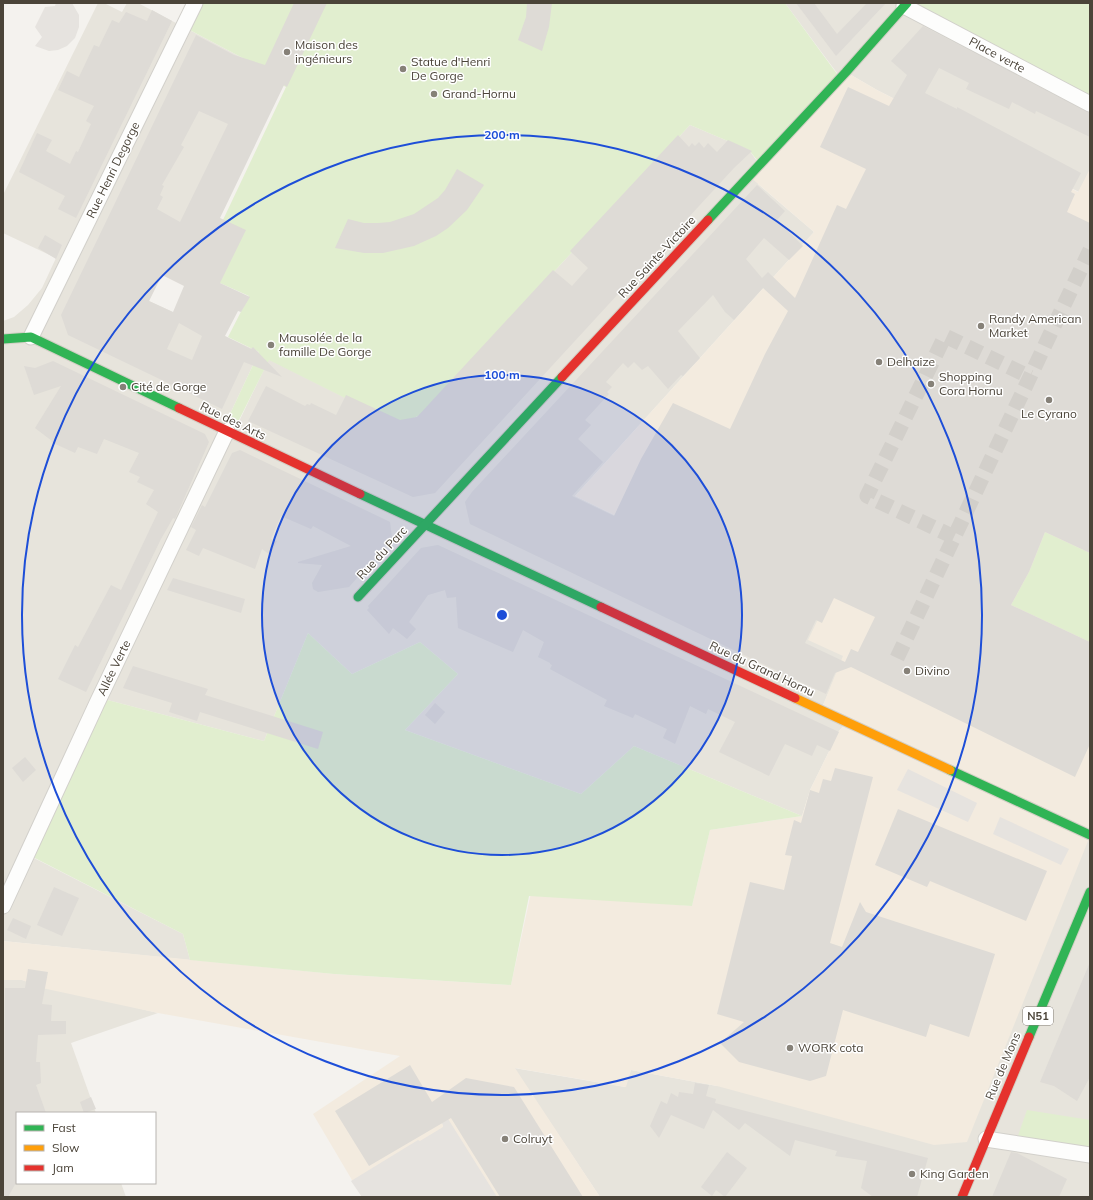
<svg xmlns="http://www.w3.org/2000/svg" width="1093" height="1200" font-family="Mulish,sans-serif">
  <style>
    .residential { fill: #e7e4dc }
    .commercial { fill: #f3ebdf }
    .green { fill: #e1eecf }
    .parking { fill: #e6e3df }
    .building { fill: #dedbd6; fill-rule: evenodd }
    .lines { fill: none; stroke-linecap: round; stroke-linejoin: round }
    .street-tunnel { stroke: #d2cfca; stroke-width: 15; stroke-dasharray: 15 8; stroke-linecap: butt }
    .street-casing { stroke: #d2d0cb; stroke-width: 17 }
    .fast-casing { stroke: #d3cfc5; stroke-width: 11 }
    .slow-casing { stroke: #d3cfc5; stroke-width: 11 }
    .jam-casing { stroke: #d3cfc5; stroke-width: 11 }
    .street { stroke: #fdfdfc; stroke-width: 15 }
    .fast { stroke: #30b455; stroke-width: 9 }
    .slow { stroke: #ff9f0a; stroke-width: 9 }
    .jam { stroke: #e5322d; stroke-width: 9 }
    .ring { fill: none; stroke: #1d4ed8; stroke-width: 2 }
    .poi-dot { fill: #868178; stroke: #fff; stroke-width: 1.5 }
    .labels { text-anchor: middle; stroke-width: 3; stroke-linejoin: round; paint-order: stroke }
    .shield { fill: #fff; stroke: #817c74; stroke-width: 1 }
    .shield-label { font-size: 11px; font-weight: bold; fill: #4b4439 }
    .poi-label { font-size: 12px; fill: #4b4439; stroke: #fff; text-anchor: start }
    .street-label { font-size: 12px; fill: #4b4439; stroke: #fff }
    .centre { fill: #1d4ed8; stroke: #fff; stroke-width: 2 }
    .ring-label { font-size: 12px; text-anchor: middle; font-weight: bold; fill: #1d4ed8; stroke: #fff; stroke-width: 3; stroke-linejoin: round; paint-order: stroke }
  </style>
  <rect width="100%" height="100%" fill="#f4f2ee"/>
  <g class="residential">
    <path d="M98,3H104L122,12L127,3H138L260,67L149,301L259,352L223,429L233,434L269,359L399,425L422,414L690,125L749,150L759,164L840,77L785,3H907L1090,104V169L1079,192L877,90L846,72L758,184L814,232L575,496L820,615L844,656L821,710L847,722L839,731L810,790L802,816L634,746L581,794L405,730L458,674L420,642L352,674L308,633L264,741L100,698L28,855L183,934L190,960L3,941V321L14,317L28,305L42,288L56,258L3,233V195Z"/>
    <path d="M1090,836V1197H600L514,1068L625,1087L631,1070L717,1086Z"/>
    <path d="M3,980H22L158,1013L71,1043L96,1113H17V1183H121L126,1197H3Z"/>
  </g>
  <path class="commercial" d="M846,72L877,90L1078,192L1090,169V836L967,1142L934,1145L717,1086L631,1070L626,1087L515,1068L600,1197H362L313,1114L400,1056L158,1013L42,988L22,980H3V941L334,974L511,985L531,893L692,906L710,830L802,816L810,790L839,731L847,722L821,710L843,656L808,640L820,615L575,496L814,232L749,176Z"/>
  <g class="green">
    <path d="M195,3H785L840,78L757,160L749,150L690,125L422,414L399,425L269,360L232,434L223,429L259,352L228,337L249,296L220,283L222,222L286,87L260,74V67L184,27Z"/>
    <path d="M907,3H1090V104Z"/>
    <path d="M1045,532L1090,553V642L1011,605L1029,572Z"/>
    <path d="M308,633L352,674L420,642L458,674L405,730L581,794L634,746L802,816L710,830L692,906L529,896L511,985L334,974L190,960L183,934L27,854L100,698L264,741Z"/>
    <path d="M1027,1110L1090,1120V1155L1015,1144Z"/>
  </g>
  <g class="parking">
    <path d="M56,3H72L79,15V27L75,38L67,46L58,50L49,51L35,46L42,37L35,27L45,7L55,6Z"/>
    <path d="M908,769L977,803L968,822L897,790Z"/>
    <path d="M1000,817L1069,849L1061,865L993,834Z"/>
    <path d="M445,1114L497,1197H362L351,1181L418,1140L420,1141L443,1127V1125L439,1118Z"/>
  </g>
  <g class="building">
    <path d="M294,3H327L287,87L284,85L220,218L246,230L220,283L250,297L241,312L238,311L225,336L251,349L253,347L282,377L244,362L222,409L68,335L61,315L196,35L234,55L265,65ZM199,111L228,124L180,222L157,209L163,197L160,195L164,186L162,185L184,147L181,145ZM162,275L184,286L173,312L149,301ZM179,323L202,336L192,360L167,349Z"/>
    <path d="M527,3H552L549,27L542,51L518,40L526,17Z"/>
    <path d="M796,3H814L837,34L867,3H886L836,56Z"/>
    <path d="M152,10L172,21L76,218L58,209L65,196L19,172L37,133L52,140L46,151L70,164L76,151L78,152L91,124L86,121L94,106L58,90L67,71L79,77L94,45L99,47L112,20L119,23L126,12L147,21Z"/>
    <path d="M923,26L1090,113V137L1036,111L1035,114L1012,102L1009,109L966,89L969,83L939,68L925,93L957,109V107L1081,173L1071,192L1075,194L1067,212L1090,223V553L1045,532L1029,572L1011,605L1090,642V744L1075,777L851,667L835,673L826,694L470,524L465,502L472,492L757,185L785,211L777,220L803,246L789,260L764,238L746,259L762,278L768,272L795,298L837,205L846,209L866,169L820,147L848,87L889,106L907,75L891,61ZM763,288L788,311L765,354L730,429L673,403L641,459L614,516L572,496L603,462L578,439L591,425L585,420L609,394L607,392L612,387L606,382L623,363L628,368L634,362L642,370L648,366L668,389L681,375L683,376L700,358L678,331L713,295L725,312L734,320ZM834,598L875,617L858,652L851,649L845,662L805,643L816,620L822,623Z"/>
    <path d="M678,135L689,147L692,143L695,146L699,142L704,148L708,143L717,152L728,140L752,151L734,168L435,493L413,497L248,421L266,386L305,406L307,404L310,405L311,403L336,415L346,395L400,420L417,417L553,270L572,286L588,268L570,251Z"/>
    <path d="M457,169L484,185L467,210L448,228L436,236L414,246L383,253H364L335,248L348,219L364,223H378L390,222L414,214L438,198L445,190Z"/>
    <path d="M45,235L62,245L56,259L38,248Z"/>
    <path d="M53,361L205,434L209,442L175,519L173,518L161,539L86,692L58,679L75,645L78,647L111,585L121,590L158,512L146,504L154,490L137,482L140,477L129,472L139,453L104,439L97,454L78,447L75,453L51,442L52,441L35,428L61,386L34,395L24,366L35,368Z"/>
    <path d="M240,450L390,522L392,538L349,587L318,592L313,589L312,583L322,565L298,563V562L351,546L313,526L311,529L281,516L271,539L277,541L270,555L262,549L255,569L203,548L199,556L186,550L196,530L191,527L202,505L205,507L232,453Z"/>
    <path d="M438,545L839,732L830,751L817,745L812,756L785,744L769,776L719,752L735,722L708,709L706,714L690,706L675,744L663,738L667,729L635,714L633,718L604,706L607,700L550,669L552,665L550,664V663L538,657L544,642L523,630L513,652L458,628L456,597L447,598L445,590L428,595L409,622L416,629L407,639L393,628L389,634L367,610L369,608L368,606L421,548Z"/>
    <path d="M173,578L245,599L241,613L167,590Z"/>
    <path d="M133,666L208,689L205,695L323,732L318,749L200,712L197,721L169,712L172,703L123,688Z"/>
    <path d="M435,703L445,712L435,724L425,715Z"/>
    <path d="M25,757L36,770L23,782L12,768Z"/>
    <path d="M835,768L873,777L830,943L842,947L860,902L866,912L995,954L969,1037L930,1024L926,1037L843,1010L826,1076L810,1081L739,1062L720,1043L744,1022L717,1014L750,882L784,890L792,856L785,855L794,820L801,823L810,790L819,793L823,779L831,781Z"/>
    <path d="M898,809L1047,871L1026,921L930,881L927,887L875,865Z"/>
    <path d="M54,887L79,898L62,936L37,925Z"/>
    <path d="M13,918L31,926L26,939L7,930Z"/>
    <path d="M1090,962V1077L1077,1101L1054,1086L1040,1082Z"/>
    <path d="M28,969L48,972L42,1004L52,1005L51,1021H66V1034L38,1035L36,1062H40L41,1083L36,1085L46,1113H17V1181L8,1197H3L5,988H25Z"/>
    <path d="M410,1065L432,1102L466,1078L514,1087L583,1197H500L451,1118L369,1166L335,1111Z"/>
    <path d="M695,1083L709,1085L706,1096L716,1099L715,1103L928,1158L917,1197H873L861,1188L867,1161L835,1156L837,1151L795,1140L790,1156L745,1123L739,1130L713,1110L704,1129L671,1115L659,1138L650,1126L661,1101L667,1104L671,1093L678,1097L679,1092L693,1094Z"/>
    <path d="M91,1097L96,1109L84,1113L80,1102Z"/>
    <path d="M727,1152L747,1168L725,1197L716,1190L712,1196L701,1187Z"/>
    <path d="M1011,1152L1017,1153L1067,1179L1059,1197H992Z"/>
  </g>
  <g class="lines">
    <g class="street-tunnel">
      <path d="M954,537L867,496L945,336L1030,377"/>
      <path d="M897,658L1090,250"/>
    </g>
    <defs>
      <g id="street">
        <path d="M904,6L1090,104"/>
        <path d="M31,337L195,3"/>
        <path d="M3,906L97,703L227,431"/>
        <path d="M986,1139L1090,1155"/>
      </g>
      <g id="fast">
        <path d="M708,220L846,72L907,3"/>
        <path d="M3,339L31,337L179,408"/>
        <path d="M360,494L601,607"/>
        <path d="M358,597L562,377"/>
        <path d="M950,770L1090,835"/>
        <path d="M1029,1037L1090,892"/>
      </g>
      <path id="slow" d="M795,698L950,770"/>
      <g id="jam">
        <path d="M562,377L708,220"/>
        <path d="M179,408L360,494"/>
        <path d="M601,607L795,698"/>
        <path d="M962,1197L1029,1037"/>
      </g>
    </defs>
    <use href="#street" class="street-casing"/>
    <use href="#fast" class="fast-casing"/>
    <use href="#slow" class="slow-casing"/>
    <use href="#jam" class="jam-casing"/>
    <use href="#street" class="street"/>
    <use href="#fast" class="fast"/>
    <use href="#slow" class="slow"/>
    <use href="#jam" class="jam"/>
  </g>
  <circle cx="502" cy="615" r="240" fill="#1d4ed8" fill-opacity=".12"/>
  <g class="ring">
    <circle cx="502" cy="615" r="240"/>
    <circle cx="502" cy="615" r="480"/>
  </g>
  <g class="poi-dot">
    <circle cx="287" cy="52" r="4"/>
    <circle cx="403" cy="69" r="4"/>
    <circle cx="434" cy="94" r="4"/>
    <circle cx="981" cy="326" r="4"/>
    <circle cx="271" cy="345" r="4"/>
    <circle cx="879" cy="362" r="4"/>
    <circle cx="931" cy="384" r="4"/>
    <circle cx="123" cy="387" r="4"/>
    <circle cx="1049" cy="400" r="4"/>
    <circle cx="907" cy="671" r="4"/>
    <circle cx="790" cy="1048" r="4"/>
    <circle cx="505" cy="1139" r="4"/>
    <circle cx="912" cy="1174" r="4"/>
  </g>
  <g class="labels">
    <rect class="shield" x="1023" y="1007" width="30" height="18" rx="3"/>
    <g class="shield-label">
      <text x="1038" y="1020">N51</text>
    </g>
    <g class="poi-label">
      <text x="295" y="49">Maison des<tspan x="295" dy="14">ingénieurs</tspan></text>
      <text x="411" y="66">Statue d'Henri<tspan x="411" dy="14">De Gorge</tspan></text>
      <text x="442" y="98">Grand-Hornu</text>
      <text x="989" y="323">Randy American<tspan x="989" dy="14">Market</tspan></text>
      <text x="279" y="342">Mausolée de la<tspan x="279" dy="14">famille De Gorge</tspan></text>
      <text x="887" y="366">Delhaize</text>
      <text x="939" y="381">Shopping<tspan x="939" dy="14">Cora Hornu</tspan></text>
      <text x="131" y="391">Cité de Gorge</text>
      <text x="1049" y="418" text-anchor="middle">Le Cyrano</text>
      <text x="915" y="675">Divino</text>
      <text x="798" y="1052">WORK cota</text>
      <text x="513" y="1143">Colruyt</text>
      <text x="920" y="1178">King Garden</text>
    </g>
    <g class="street-label">
      <text transform="translate(997 55) rotate(28)" y="4">Place verte</text>
      <text transform="translate(113 170) rotate(-64)" y="4">Rue Henri Degorge</text>
      <text transform="translate(657 257) rotate(-47)" y="4">Rue Sainte-Victoire</text>
      <text transform="translate(233 421) rotate(26)" y="4">Rue des Arts</text>
      <text transform="translate(382 553) rotate(-47)" y="4">Rue du Parc</text>
      <text transform="translate(114 668) rotate(-64)" y="4">Allée Verte</text>
      <text transform="translate(762 669) rotate(25)" y="4">Rue du Grand Hornu</text>
      <text transform="translate(1003 1066) rotate(-67)" y="4">Rue de Mons</text>
    </g>
  </g>
  <circle cx="502" cy="615" r="6" class="centre"/>
  <g class="ring-label">
    <text x="502" y="139">200 m</text>
    <text x="502" y="379">100 m</text>
  </g>
  <rect width="1093" height="1200" fill="none" stroke="#4b4439" stroke-width="8"/>
  <rect x="16" y="1112" width="140" height="72" fill="#ffffff" stroke="#b7b4b0"/>
  <rect x="24" y="1125" width="20" height="6" fill="#30b455" stroke="#b7b4b0"/>
  <text x="52" y="1132" font-size="12" fill="#4b4439">Fast</text>
  <rect x="24" y="1145" width="20" height="6" fill="#ff9f0a" stroke="#b7b4b0"/>
  <text x="52" y="1152" font-size="12" fill="#4b4439">Slow</text>
  <rect x="24" y="1165" width="20" height="6" fill="#e5322d" stroke="#b7b4b0"/>
  <text x="52" y="1172" font-size="12" fill="#4b4439">Jam</text>
</svg>
